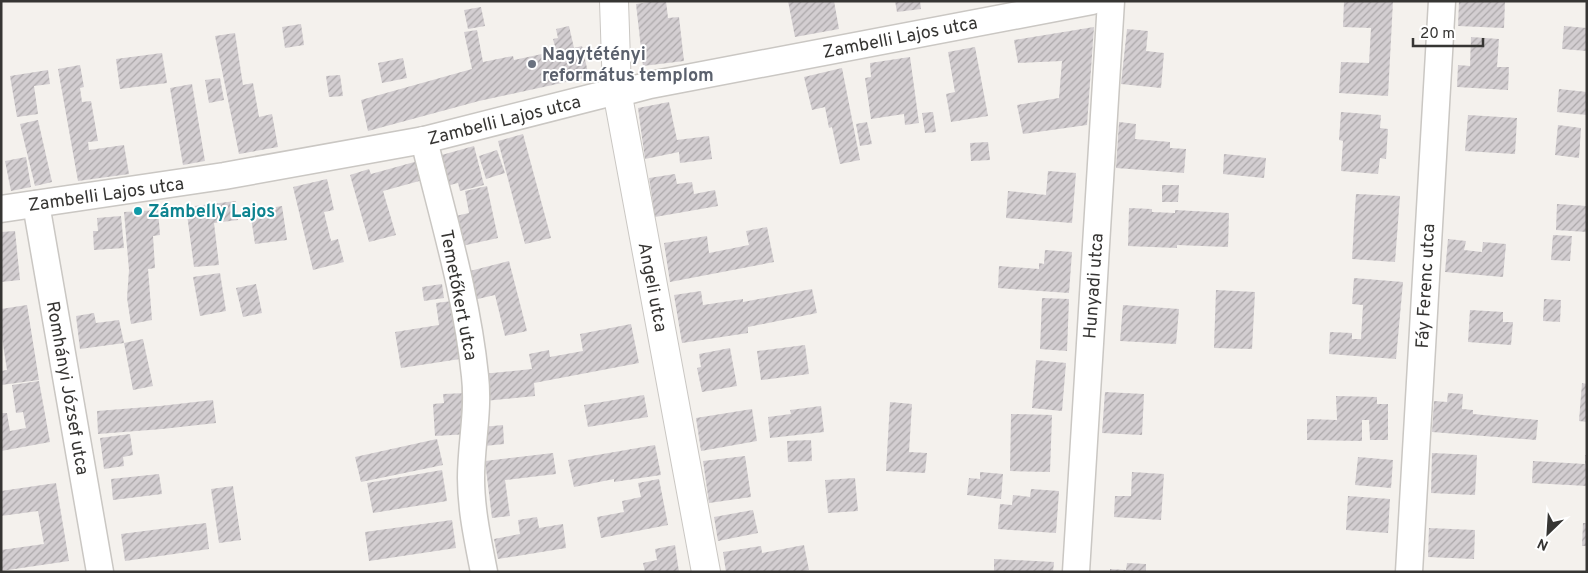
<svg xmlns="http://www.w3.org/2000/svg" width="1588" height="573" font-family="Overpass,sans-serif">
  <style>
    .building { fill: url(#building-hatch) }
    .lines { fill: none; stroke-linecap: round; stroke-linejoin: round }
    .street-casing { stroke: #cac7c3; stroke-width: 29 }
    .secondary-casing { stroke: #cac7c3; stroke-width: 30 }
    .street { stroke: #fff; stroke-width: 26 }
    .secondary { stroke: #fff; stroke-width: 28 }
    .worship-dot { fill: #6b7280; stroke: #fff; stroke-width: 2 }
    .culture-dot { fill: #0f9aa8; stroke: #fff; stroke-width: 2 }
    .labels { text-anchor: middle; stroke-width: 4; stroke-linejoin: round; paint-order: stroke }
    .street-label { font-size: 18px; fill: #363533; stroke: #fff }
    .worship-label { font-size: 18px; font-weight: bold; fill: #5b616d; stroke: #fff; text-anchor: start }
    .culture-label { font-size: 18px; font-weight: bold; fill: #0d838f; stroke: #fff; text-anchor: start }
  </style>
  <defs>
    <pattern id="building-hatch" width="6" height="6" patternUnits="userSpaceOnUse" patternTransform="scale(1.25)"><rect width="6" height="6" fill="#d3ced1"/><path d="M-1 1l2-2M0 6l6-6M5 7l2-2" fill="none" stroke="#aca8aa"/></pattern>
  </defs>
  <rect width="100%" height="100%" fill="#f4f1ed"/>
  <g class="building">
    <path d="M656,1H666L668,18L679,17L684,61L643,66L636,4Z"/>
    <path d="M788,1H834L839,29L795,37Z"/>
    <path d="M895,1H920L921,9L897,12Z"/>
    <path d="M1344,1H1393L1388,96L1339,93L1341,62L1369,63L1371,28L1343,27Z"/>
    <path d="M1459,1H1505L1504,28L1458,26Z"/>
    <path d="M481,7L485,26L468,29L464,10Z"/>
    <path d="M301,24L304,45L285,48L282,27Z"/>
    <path d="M569,26L574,48L582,46L589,77L479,101L368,131L361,100L472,69L464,32L477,30L483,62L513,56L514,60L556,51L553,39L558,38L556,29Z"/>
    <path d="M1564,26L1587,28V51L1562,49Z"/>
    <path d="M1094,27L1087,125L1023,134L1017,105L1059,98L1062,61L1018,63L1014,40Z"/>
    <path d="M1127,29L1148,31L1146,51L1164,53L1161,88L1121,84Z"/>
    <path d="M235,33L243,85L253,83L259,117L272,114L278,147L239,154L215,36Z"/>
    <path d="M1471,37L1499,39L1497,67H1509L1508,90L1457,87L1458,65L1470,66Z"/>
    <path d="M975,47L988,116L951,122L946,94L955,92L948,52Z"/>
    <path d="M162,53L167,83L120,89L116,59Z"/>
    <path d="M910,57L919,123L905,125L904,114L871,119L865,78L871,77L870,63Z"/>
    <path d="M403,58L407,78L382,83L378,63Z"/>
    <path d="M80,65L84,87L80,88L82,102L91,101L98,141L88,142L89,150L124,145L129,174L78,181L58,69Z"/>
    <path d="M842,68L860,160L840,164L832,127L829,128L825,107L812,110L804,77Z"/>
    <path d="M48,70L50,84L34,86L38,114L17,117L10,76Z"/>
    <path d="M340,75L343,96L329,97L326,76Z"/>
    <path d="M220,78L224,100L209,103L205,80Z"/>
    <path d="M192,84L205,161L183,165L170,88Z"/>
    <path d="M1559,89L1587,92V115L1557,112Z"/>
    <path d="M669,102L677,140L709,136L712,159L680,163L679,152L645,159L638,108Z"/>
    <path d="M933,112L936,132L925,133L922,113Z"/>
    <path d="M1341,112L1381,115L1380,128L1388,129L1386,159L1380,158L1378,174L1341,171L1343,141L1339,140Z"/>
    <path d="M1468,115L1517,118L1515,154L1465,151Z"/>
    <path d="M38,120L52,182L35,186L20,124Z"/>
    <path d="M867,122L872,144L860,146L856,124Z"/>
    <path d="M1119,122L1136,124L1135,139L1170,142V148L1186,149L1184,173L1116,168Z"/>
    <path d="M1558,125L1581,128L1579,158L1555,155Z"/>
    <path d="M523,134L551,238L525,244L498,141Z"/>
    <path d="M988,142L990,160L971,161L970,143Z"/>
    <path d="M474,146L484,185L460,191L458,183L446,186L438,156Z"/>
    <path d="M497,150L505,173L486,179L479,156Z"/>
    <path d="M1224,154L1266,158L1264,178L1223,174Z"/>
    <path d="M26,157L31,187L11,191L5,161Z"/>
    <path d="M418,161L423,180L383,191L396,235L369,242L350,175L369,169L371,174Z"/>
    <path d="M1048,171L1076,173L1072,223L1006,218L1008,191L1046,195Z"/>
    <path d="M675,174L677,184L692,182L694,194L715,190L718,206L655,217L649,178Z"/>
    <path d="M327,179L334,210L324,212L331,241L338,239L344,262L313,270L293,187Z"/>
    <path d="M1162,185H1179L1178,202H1162Z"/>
    <path d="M487,186L498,238L457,247L451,217L469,213L465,191Z"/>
    <path d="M1356,194L1400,196L1395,262L1352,259Z"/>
    <path d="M236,201L238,220L214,223L219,265L194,267L186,207Z"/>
    <path d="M1557,204L1587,206V232L1556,230Z"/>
    <path d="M282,206L287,240L255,244L250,211Z"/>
    <path d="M1129,208L1152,209V212L1175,213V210L1229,213L1228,247L1177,245V248L1128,246Z"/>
    <path d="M158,210L160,235L153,236L155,268L148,269L152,320L131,324L127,298L129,270L124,212Z"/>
    <path d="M121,216L124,248L94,250L93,231H98L97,218Z"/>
    <path d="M767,227L774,262L670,282L664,243L707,236L709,253L749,245L746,231Z"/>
    <path d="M15,231L20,280L1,282V232Z"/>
    <path d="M1553,235L1572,236L1570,261L1551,260Z"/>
    <path d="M1448,239L1466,241L1464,250L1482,252L1483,242L1506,244L1503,277L1445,272Z"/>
    <path d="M1045,250L1072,252L1069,293L998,288L999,266L1039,269V263L1044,264Z"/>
    <path d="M509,261L527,331L505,336L495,295L469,301L462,273Z"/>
    <path d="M220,273L226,311L200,316L193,277Z"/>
    <path d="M1354,278L1403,282L1396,359L1329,354L1330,332L1352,333V339H1361L1363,305L1352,304Z"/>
    <path d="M256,284L262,313L243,317L236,288Z"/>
    <path d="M442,284L444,298L424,301L422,287Z"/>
    <path d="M812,289L817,313L748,327V333L682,343L674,295L701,291L703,305L743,299V302Z"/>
    <path d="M1216,290L1255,292L1252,349L1214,348Z"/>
    <path d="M1042,298L1069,299L1067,351L1040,349Z"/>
    <path d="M1544,299L1561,300L1560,322L1543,321Z"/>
    <path d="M452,301L460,359L401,368L395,332L439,325L436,303Z"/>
    <path d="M27,305L39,380L1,385V371L7,370L1,332V309Z"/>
    <path d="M1123,305L1179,309L1176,344L1120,341Z"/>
    <path d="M1470,310L1503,312V322H1513L1511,345L1468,342Z"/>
    <path d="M94,313L96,323L119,320L124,343L80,349L76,316Z"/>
    <path d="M631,324L639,363L534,383L535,396L484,401L482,374L532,369L529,354L549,350L550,357L583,351L580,334Z"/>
    <path d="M143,339L153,386L133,390L124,343Z"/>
    <path d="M805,345L809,374L761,380L757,351Z"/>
    <path d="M730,348L737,386L702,392L697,368L701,367L699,354Z"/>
    <path d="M1036,360L1066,363L1062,411L1032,408Z"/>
    <path d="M39,381L50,442L1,451V413H7L10,431L26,428L23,412L16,413L12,385Z"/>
    <path d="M1582,383L1587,384V422L1579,421Z"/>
    <path d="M1105,392L1144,394L1142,435L1102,433Z"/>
    <path d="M466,393L469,434L435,436L433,404L444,403L443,394Z"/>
    <path d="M1448,393L1463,394L1462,409L1473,410V414L1538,420L1536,440L1432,432L1434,401L1447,402Z"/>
    <path d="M644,395L648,417L588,427L584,405Z"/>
    <path d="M1336,396L1377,397V404H1388V440H1370L1369,420H1362V441L1307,440V419L1337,420Z"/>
    <path d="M213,400L216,423L162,429L98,434L97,411L160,406Z"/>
    <path d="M890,402L912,404L909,452L927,453L925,473L886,471Z"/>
    <path d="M821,406L824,432L770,438L768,417L791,414L790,410Z"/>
    <path d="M752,409L757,441L701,451L696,418Z"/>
    <path d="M1011,414L1052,415L1050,472L1010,471Z"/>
    <path d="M503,425L504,444L484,446L483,427Z"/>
    <path d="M130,434L133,455L123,457L124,466L104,469L100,438Z"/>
    <path d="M437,439L443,465L361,482L355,457Z"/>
    <path d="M811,440L812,461L788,462L787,441Z"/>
    <path d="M655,445L661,475L614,482V479L574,487L568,460Z"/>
    <path d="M553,453L556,474L505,480L510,516L492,518L485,461Z"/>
    <path d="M1432,453L1477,455L1475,495L1431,493Z"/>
    <path d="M1585,455H1587V486L1532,483L1533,461L1585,464Z"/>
    <path d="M745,456L751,497L709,503L703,461Z"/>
    <path d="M1358,457L1393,460L1391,488L1355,485Z"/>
    <path d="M442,470L447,501L373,513L367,483Z"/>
    <path d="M980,472L1003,474L1001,499L967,495L969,478L980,479Z"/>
    <path d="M1132,472L1164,474L1161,520L1114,517L1115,496H1131Z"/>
    <path d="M159,474L162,494L113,500L111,479Z"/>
    <path d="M855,478L858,511L828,513L825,480Z"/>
    <path d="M659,479L668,525L601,538L597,517L624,512L622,501L641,497L638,483Z"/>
    <path d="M56,483L69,561L1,571V550L44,544L38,511L1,516V491Z"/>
    <path d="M233,486L241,540L219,543L211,489Z"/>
    <path d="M1031,489L1059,491L1056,533L998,529L1000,504L1012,505L1013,495L1030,497Z"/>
    <path d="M1348,496L1390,499L1388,533L1346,530Z"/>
    <path d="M753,510L758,533L718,541L714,517Z"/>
    <path d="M537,517L539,528L563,524L566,548L498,559L494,539L520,534L518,520Z"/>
    <path d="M452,520L456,548L369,561L365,532Z"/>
    <path d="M206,523L209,549L125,561L121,534Z"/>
    <path d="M1583,523H1587V546H1582Z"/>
    <path d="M1429,528L1475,530L1474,559L1428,557Z"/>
    <path d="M675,545L679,572H645L643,563L657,560L655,549Z"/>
    <path d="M804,545L809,570L800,572H726L723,552L761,546L762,553Z"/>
    <path d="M994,559L1054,562L1053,572H994Z"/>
    <path d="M1127,563L1146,564V572H1110V569L1126,570Z"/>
  </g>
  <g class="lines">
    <defs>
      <g id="street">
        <path d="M424,140C443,218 467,296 475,376C479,411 471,444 471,478C471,510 478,541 484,572"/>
        <path d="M36,204L100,572"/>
        <path d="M1,209L224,176L424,140L617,91L631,90L650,85L1092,1"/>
        <path d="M1076,572L1111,1"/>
        <path d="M1409,572L1442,1"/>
      </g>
      <path id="secondary" d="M614,1L617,91L706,572"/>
    </defs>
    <use href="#street" class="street-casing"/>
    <use href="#secondary" class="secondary-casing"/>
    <use href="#street" class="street"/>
    <use href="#secondary" class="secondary"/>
  </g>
  <circle class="worship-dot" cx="532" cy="64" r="5"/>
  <circle class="culture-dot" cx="138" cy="211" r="5"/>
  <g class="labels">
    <g class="street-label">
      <text transform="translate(900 37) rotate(-11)" y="6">Zambelli Lajos utca</text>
      <text transform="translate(504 120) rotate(-14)" y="6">Zambelli Lajos utca</text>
      <text transform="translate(106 194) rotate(-8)" y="6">Zambelli Lajos utca</text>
      <text transform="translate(1093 286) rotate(-86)" y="6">Hunyadi utca</text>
      <text transform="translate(1425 286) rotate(-87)" y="6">Fáy Ferenc utca</text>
      <text transform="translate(653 287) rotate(79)" y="6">Angeli utca</text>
      <text transform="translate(459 295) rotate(79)" y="6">Temetőkert utca</text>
      <text transform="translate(68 388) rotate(80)" y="6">Romhányi József utca</text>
    </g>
    <g class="worship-label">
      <text x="542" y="60">Nagytétényi<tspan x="542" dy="21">református templom</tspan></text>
    </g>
    <g class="culture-label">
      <text x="148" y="217">Zámbelly Lajos</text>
    </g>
  </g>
  <rect width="1588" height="573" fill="none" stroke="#363533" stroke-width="5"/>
  <g transform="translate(1548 533) rotate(205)" stroke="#ffffff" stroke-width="4" paint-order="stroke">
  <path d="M0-4L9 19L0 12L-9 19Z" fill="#363533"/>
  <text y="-8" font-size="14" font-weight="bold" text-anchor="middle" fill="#363533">N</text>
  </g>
  <path d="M1413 38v8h70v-8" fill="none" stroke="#363533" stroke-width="2.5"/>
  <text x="1420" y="38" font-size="15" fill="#363533" stroke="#ffffff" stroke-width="4" paint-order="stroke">20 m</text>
</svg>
